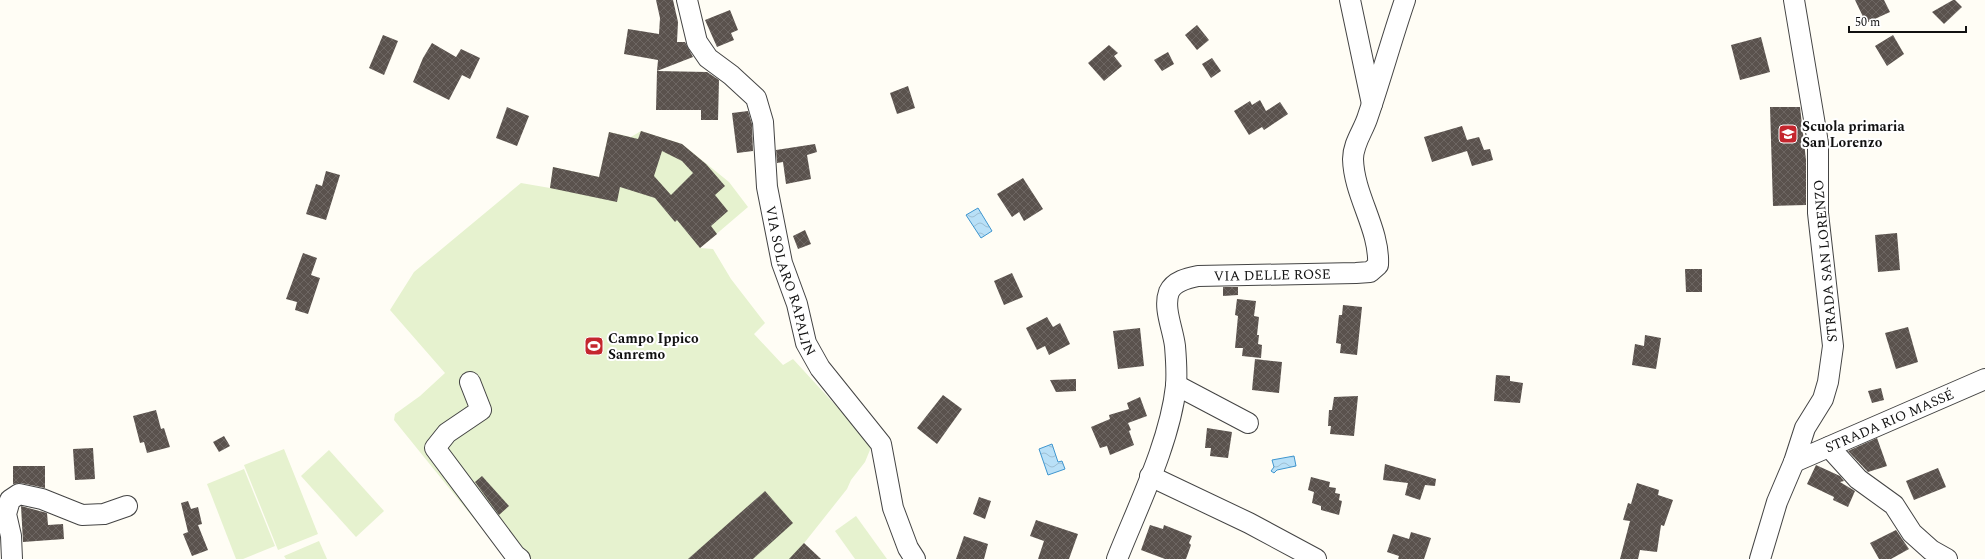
<svg xmlns="http://www.w3.org/2000/svg" width="1985" height="559" font-family="Spectral,serif">
  <style>
    .pitch { fill: #e6f2cf }
    .water { fill: url(#water-waves); stroke: #3f96cf }
    .building { fill: url(#building-cross-hatch); fill-rule: evenodd }
    .lines { fill: none; stroke-linecap: round; stroke-linejoin: round }
    .minor-casing { stroke: #444; stroke-width: 22 }
    .minor { stroke: #fff; stroke-width: 20 }
    .labels { text-anchor: middle; stroke-width: 4; stroke-linejoin: round; paint-order: stroke }
    .poi-label { font-size: 14px; font-weight: bold; fill: #111; stroke: #fff; text-anchor: start }
    .street-label { font-size: 14px; fill: #111; stroke: #fff }
  </style>
  <defs>
    <pattern id="water-waves" width="16" height="10" patternUnits="userSpaceOnUse"><rect width="16" height="10" fill="#b9e0f7"/><path d="M0 5q4-4 8 0t8 0" fill="none" stroke="#9ebfd3"/></pattern>
    <pattern id="building-cross-hatch" width="8" height="8" patternUnits="userSpaceOnUse"><rect width="8" height="8" fill="#5a524d"/><path d="M0 0l8 8M0 8l8-8" fill="none" stroke="#6d6662"/></pattern>
  </defs>
  <rect width="100%" height="100%" fill="#fffdf5"/>
  <g class="pitch">
    <path d="M641,131L682,144L729,182L748,207L700,248L713,249L731,279L765,323L754,334L783,365L793,359L872,445L865,462L851,480L847,489L805,542L790,559H512L475,520L394,420L395,414L420,396L445,373L390,310L414,272L521,183L550,188L553,167L599,177L609,132L631,137Z"/>
    <path d="M284,449L318,534L278,550L244,465Z"/>
    <path d="M329,450L384,511L356,537L301,476Z"/>
    <path d="M244,469L275,546L243,559H236L207,484Z"/>
    <path d="M856,516L887,559H855L835,531Z"/>
    <path d="M319,541L327,559H286L284,556Z"/>
  </g>
  <g class="water">
    <path d="M978,208L992,231L981,238L966,215Z"/>
    <path d="M1052,444L1058,462L1062,461L1065,469L1048,475L1039,449Z"/>
    <path d="M1294,456L1296,466L1277,470L1274,473L1271,471L1274,467L1272,460Z"/>
  </g>
  <g class="building">
    <path d="M656,0H673L678,22L677,42H685L693,57L657,71L658,60L624,54L628,29L659,34L660,18Z"/>
    <path d="M1855,0H1884L1890,12L1866,23Z"/>
    <path d="M1953,0H1955L1962,7L1944,24L1932,12Z"/>
    <path d="M730,10L738,30L731,33L734,40L717,47L705,20Z"/>
    <path d="M1197,25L1209,40L1197,50L1185,35Z"/>
    <path d="M383,35L398,41L384,75L369,68Z"/>
    <path d="M1893,35L1904,54L1887,66L1875,46Z"/>
    <path d="M1761,37L1770,72L1740,80L1731,45Z"/>
    <path d="M432,43L456,57L461,49L480,58L470,79L462,75L449,100L413,82L423,58Z"/>
    <path d="M1109,45L1118,53L1114,56L1122,66L1104,81L1088,63Z"/>
    <path d="M1168,52L1174,64L1162,71L1154,60Z"/>
    <path d="M1212,58L1221,71L1211,78L1202,64Z"/>
    <path d="M657,71L707,72L719,80L718,120H701V110H656Z"/>
    <path d="M908,86L915,108L897,114L890,93Z"/>
    <path d="M1260,100L1266,111L1280,102L1288,114L1264,130L1262,127L1249,135L1234,111L1250,101L1252,105Z"/>
    <path d="M507,107L529,116L517,146L496,138Z"/>
    <path d="M1770,107H1800L1806,160V205L1773,206Z"/>
    <path d="M748,111L752,124L753,151L737,153L732,113Z"/>
    <path d="M1462,126L1467,140L1479,137L1484,150L1490,149L1493,160L1472,166L1467,151L1432,162L1424,137Z"/>
    <path d="M641,131L682,144L706,164L725,186L715,195L728,211L711,226L717,234L700,248L677,220L675,222L655,198L620,187L617,202L550,188L553,167L599,177L609,132L638,139ZM662,151L682,161L693,173L671,195L654,176Z"/>
    <path d="M815,144L817,152L807,155L811,179L786,184L783,162L777,163L776,150Z"/>
    <path d="M326,171L340,175L326,220L306,214L316,184L322,186Z"/>
    <path d="M1023,178L1043,209L1024,221L1019,212L1012,217L997,194Z"/>
    <path d="M805,230L811,244L798,249L793,236Z"/>
    <path d="M1897,233L1900,270L1878,272L1875,235Z"/>
    <path d="M303,253L317,258L311,275L320,278L308,314L295,310L297,302L286,299Z"/>
    <path d="M1685,269H1702V292H1686Z"/>
    <path d="M1012,273L1023,297L1004,305L994,281Z"/>
    <path d="M1223,287H1238V295L1223,296Z"/>
    <path d="M1237,299L1256,301L1254,316L1259,317L1257,335H1259L1258,344L1262,345L1261,358L1242,356L1243,348H1235L1238,316L1235,315Z"/>
    <path d="M1343,305L1362,307L1357,355L1340,353L1341,344L1336,343L1339,315H1342Z"/>
    <path d="M1047,317L1053,327L1060,323L1070,344L1049,355L1045,346L1037,350L1026,328Z"/>
    <path d="M1908,327L1918,362L1896,369L1885,333Z"/>
    <path d="M1140,328L1144,366L1118,369L1113,331Z"/>
    <path d="M1645,335L1661,338L1656,369L1632,365L1635,344L1644,346Z"/>
    <path d="M1255,359L1282,362L1279,393L1252,390Z"/>
    <path d="M1496,375L1510,376V381L1523,383L1520,403L1494,401Z"/>
    <path d="M1076,379V391L1056,392L1050,380Z"/>
    <path d="M1881,388L1884,400L1872,403L1868,391Z"/>
    <path d="M943,395L962,409L937,444L917,428Z"/>
    <path d="M1358,396L1354,436L1330,434L1331,426H1328L1329,410H1332L1334,397Z"/>
    <path d="M1140,397L1147,416L1128,423L1131,430L1129,431L1134,445L1110,455L1107,446L1100,448L1091,427L1110,419L1109,415L1129,409L1127,403Z"/>
    <path d="M156,410L161,429L164,428L170,447L147,453L144,442L140,443L133,416Z"/>
    <path d="M1207,428L1232,432L1228,458L1210,456L1211,448H1205Z"/>
    <path d="M224,436L230,446L219,452L213,442Z"/>
    <path d="M1877,438L1887,466L1868,472L1848,451Z"/>
    <path d="M93,448L95,479L75,480L73,449Z"/>
    <path d="M1385,464L1436,479L1435,486L1425,485L1420,500L1405,495L1408,483L1383,480Z"/>
    <path d="M1816,465L1840,476L1844,481L1840,482L1855,491L1848,507L1833,500L1834,497L1807,484Z"/>
    <path d="M13,466H45V488L21,483L13,484Z"/>
    <path d="M1938,468L1946,487L1914,500L1906,481Z"/>
    <path d="M482,476L509,506L499,515L475,482Z"/>
    <path d="M1311,477L1330,482L1329,487L1336,488L1335,493L1340,494L1339,500L1342,501L1339,515L1321,510V506L1312,503L1314,492L1308,490Z"/>
    <path d="M1637,483L1659,490L1658,495L1673,500L1664,526L1661,525L1657,552L1640,550L1638,559H1620L1630,521L1623,520L1628,503L1631,504Z"/>
    <path d="M765,491L793,523L753,559H688Z"/>
    <path d="M979,497L991,501L985,519L973,514Z"/>
    <path d="M188,501L191,509L198,507L202,524L198,525L208,550L192,556L183,534L188,532L181,503Z"/>
    <path d="M21,506L47,513L48,525L63,524L64,539L23,542Z"/>
    <path d="M1036,520L1078,534L1069,559H1038L1044,541L1030,536Z"/>
    <path d="M1150,525L1163,529L1164,525L1192,536L1189,543L1191,545L1186,559H1165L1141,550Z"/>
    <path d="M1896,530L1909,549L1891,559H1879L1870,543Z"/>
    <path d="M1411,532L1431,538L1424,559H1398L1399,556L1387,552L1393,534L1409,539Z"/>
    <path d="M964,536L988,544L984,559H956Z"/>
    <path d="M804,543L821,559H789Z"/>
  </g>
  <g class="lines">
    <defs>
      <g id="minor">
        <path id="s1" d="M687,0L697,42L708,58L731,75L756,98L763,122L767,187L782,263L797,304L806,343L820,368L881,444L893,508L908,548L915,559"/>
        <path d="M1350,0L1372,104"/>
        <path d="M470,382L481,410L447,433L435,448L515,555L520,559"/>
        <path d="M1176,385L1248,423"/>
        <path d="M1829,447L1858,479L1894,505L1912,533L1931,550L1947,559"/>
        <path id="s2" d="M1794,462L1985,379"/>
        <path d="M1150,476L1249,523L1316,559"/>
        <path d="M12,559L11,536L6,514L10,500L19,494L42,499L82,515L104,514L127,506"/>
        <path id="s3" d="M1117,559C1138,506 1170,442 1176,386C1177,373 1176,358 1175,346C1173,329 1163,308 1169,292C1174,281 1188,278 1198,276L1356,273L1370,272L1378,265C1380,229 1354,196 1353,159C1353,143 1364,130 1368,116C1381,78 1392,38 1405,0"/>
        <path d="M1760,559L1777,502L1794,462L1805,428L1823,399L1828,382L1833,346L1818,213V143L1794,0"/>
      </g>
    </defs>
    <use href="#minor" class="minor-casing"/>
    <use href="#minor" class="minor"/>
  </g>
  <defs>
    <symbol id="school-square" viewBox="-11 -11 22 22"><rect x="-9" y="-9" width="18" height="18" rx="4" fill="#c4262e" stroke="#fff"/><path d="M0-5L7-2L0 1L-7-2ZM-4 1L0 2.5L4 1V4Q0 6-4 4Z" fill="#fff"/></symbol>
    <symbol id="stadium-square" viewBox="-11 -11 22 22"><rect x="-9" y="-9" width="18" height="18" rx="4" fill="#c4262e" stroke="#fff"/><path d="M0-5a6.5 5 0 1 0 0 10a6.5 5 0 1 0 0-10ZM-3.5-1.8h7v3.6h-7Z" fill="#fff"/></symbol>
  </defs>
  <g fill-rule="evenodd">
    <use href="#school-square" x="1777" y="123" width="22" height="22"/>
    <use href="#stadium-square" x="583" y="335" width="22" height="22"/>
  </g>
  <g class="labels">
    <g class="poi-label">
      <text x="1802" y="131">Scuola primaria<tspan x="1802" dy="16">San Lorenzo</tspan></text>
      <text x="608" y="343">Campo Ippico<tspan x="608" dy="16">Sanremo</tspan></text>
    </g>
    <g class="street-label">
      <text transform="translate(1825 261) rotate(-95)" y="5">STRADA SAN LORENZO</text>
      <text dy="5" stroke="none"><textPath href="#s3" startOffset="387">VIA DELLE ROSE</textPath></text>
      <text dy="5" stroke="none"><textPath href="#s1" startOffset="312">VIA SOLARO RAPALIN</textPath></text>
      <text dy="5" stroke="none"><textPath href="#s2" startOffset="104">STRADA RIO MASSÉ</textPath></text>
    </g>
  </g>
  <path d="M1849 26v6h117v-6" fill="none" stroke="#111111" stroke-width="2"/>
  <text x="1855" y="26" font-size="12" fill="#111111" stroke="#ffffff" stroke-width="3" paint-order="stroke">50 m</text>
</svg>
